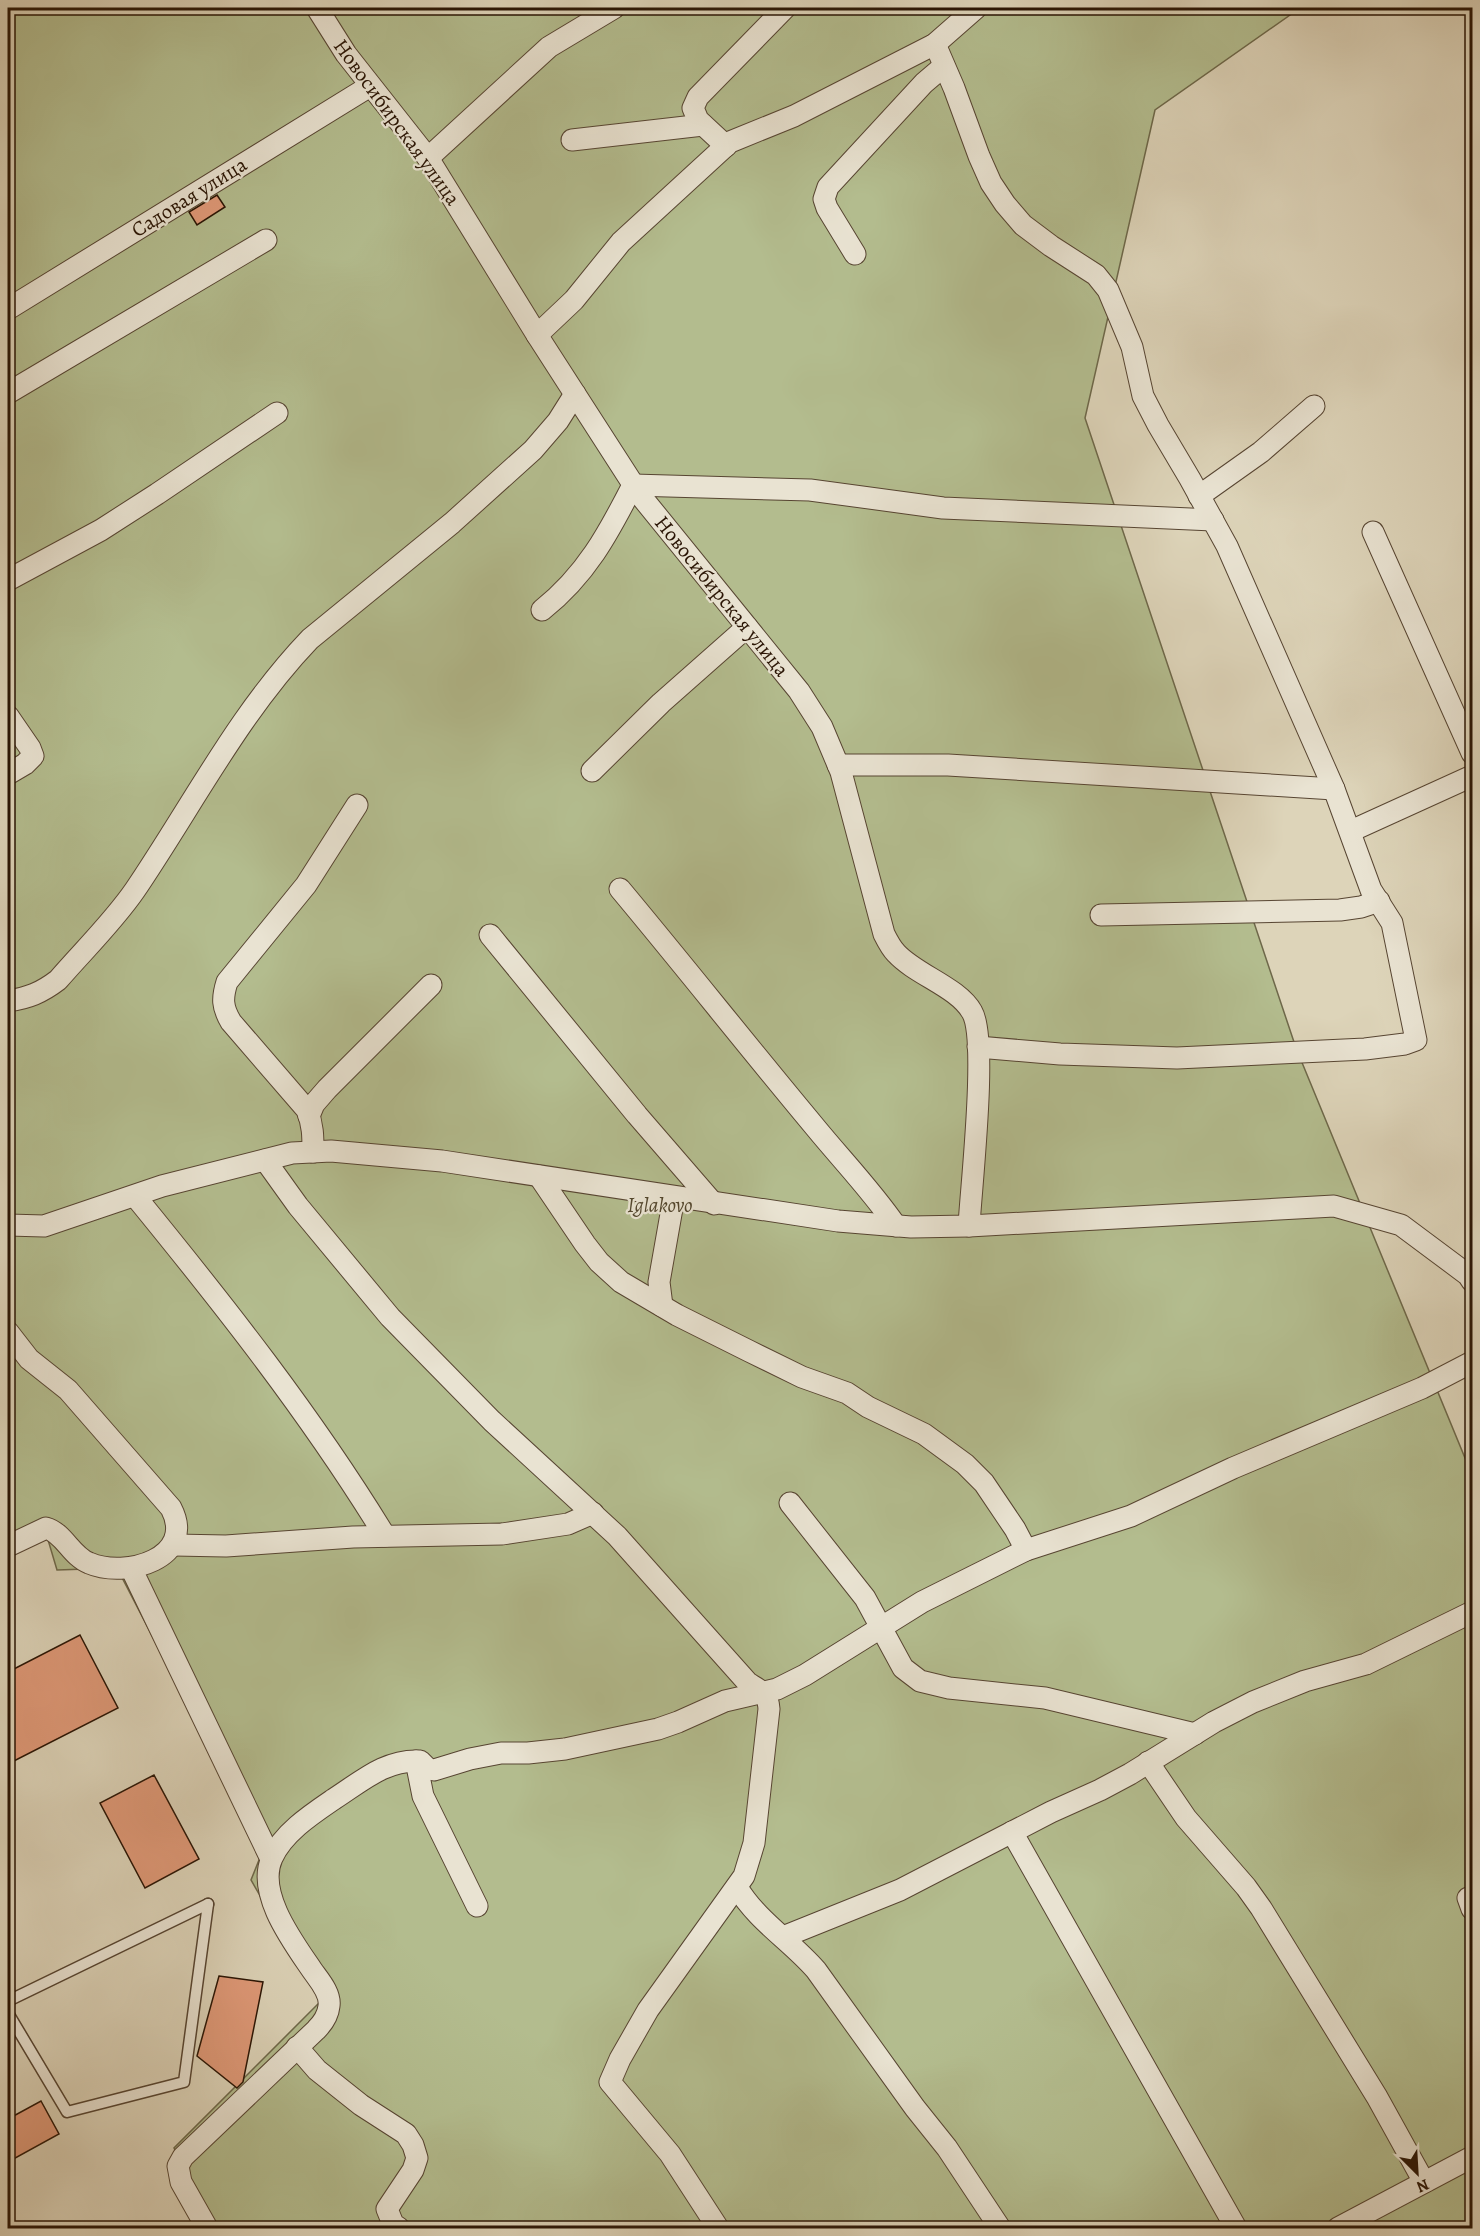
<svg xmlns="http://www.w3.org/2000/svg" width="1480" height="2236" font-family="Alegreya,serif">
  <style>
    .green { fill: #b3bc8e; stroke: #6e684a; stroke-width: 1.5 }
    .building { fill: #e09a79; stroke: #2a1505; stroke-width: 1.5 }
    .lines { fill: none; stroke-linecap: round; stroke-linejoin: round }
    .service-casing { stroke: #574532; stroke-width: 13 }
    .minor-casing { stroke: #574532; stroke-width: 23 }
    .service { stroke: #e9e3d2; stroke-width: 10 }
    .minor { stroke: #e9e3d2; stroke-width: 21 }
    .labels { text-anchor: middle; stroke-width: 4.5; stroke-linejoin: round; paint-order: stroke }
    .street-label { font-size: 21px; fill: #2a1505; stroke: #e9e3d2 }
    .park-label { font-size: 21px; font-style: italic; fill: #53472e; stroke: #e9e3d2 }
  </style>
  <rect width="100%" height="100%" fill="#ddd4b9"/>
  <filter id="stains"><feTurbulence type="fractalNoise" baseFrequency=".00333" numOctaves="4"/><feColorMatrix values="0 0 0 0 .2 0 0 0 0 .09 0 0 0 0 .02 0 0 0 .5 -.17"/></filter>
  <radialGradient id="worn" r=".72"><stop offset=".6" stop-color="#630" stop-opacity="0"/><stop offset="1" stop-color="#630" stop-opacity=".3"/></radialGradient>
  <path class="green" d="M8,8H1300L1155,110L1085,418L1296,1048L1472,1475V2228H212L174,2148L321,2001L251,1880L263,1850L117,1568L57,1570L46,1533L8,1552Z"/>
  <g class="building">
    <path d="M217,195L225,207L197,225L189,212Z"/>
    <path d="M80,1635L118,1708L8,1764V1672Z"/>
    <path d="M154,1775L199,1859L145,1888L100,1803Z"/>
    <path d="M219,1976L263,1982L243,2082L237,2088L197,2056Z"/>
    <path d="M41,2101L59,2134L8,2162V2119Z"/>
  </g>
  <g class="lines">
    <defs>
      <g id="service">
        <path d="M8,2001L208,1904"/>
        <path d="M8,2013L67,2112L184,2082L208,1904"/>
      </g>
      <g id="minor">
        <path d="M317,8L346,54L428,158L537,335L640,495L799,691L822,727L841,772L884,934C887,940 891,948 896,953C916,975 958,987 972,1012C988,1039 971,1187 969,1226"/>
        <path d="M935,44L954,88L979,156L991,183L1005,204L1023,225L1051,246L1096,275L1108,290L1132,347L1143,396L1158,425L1190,479L1227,546L1334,789L1371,890L1392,923L1416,1040L1405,1044L1365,1049L1177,1058L1060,1054L978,1047"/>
        <path d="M572,140L703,125"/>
        <path d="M726,146L698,120L693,108L698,97L785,8"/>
        <path d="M428,158L549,47L614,8"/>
        <path d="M855,254L827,208L824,199L828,187L924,83L944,66"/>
        <path d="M8,309L370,86"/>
        <path d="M537,335L574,300L621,242L730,142L794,116L935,44L976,8"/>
        <path d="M8,393L266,240"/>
        <path d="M1199,496L1261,452L1314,406"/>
        <path d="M1373,532L1472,753"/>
        <path d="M8,580L101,530L157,494L277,413"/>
        <path d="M542,610C586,575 608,534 633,485L810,490L943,508L1213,520"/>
        <path d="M8,716L30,748L33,756L25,764L8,774"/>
        <path d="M838,765H948L1334,789"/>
        <path d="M592,771L661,703L747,627"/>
        <path d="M1351,831L1472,776"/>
        <path d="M620,889C686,968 749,1048 815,1127C842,1160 872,1191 896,1226"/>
        <path d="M1101,915L1340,910L1361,907L1379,901"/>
        <path d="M490,935L637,1115L714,1204"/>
        <path d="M8,1001C28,998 41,993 58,980C83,951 113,922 135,890C192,806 239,713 310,639L452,523L533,450L558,421L575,394"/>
        <path d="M309,1116L314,1104L327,1089L431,985"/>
        <path d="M313,1152C313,1136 313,1125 307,1110L231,1022C222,1007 222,998 227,982L306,885L357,805"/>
        <path d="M265,1160L298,1206L390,1317L492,1421L617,1536L748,1683C761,1691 768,1693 769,1709L754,1843L744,1876L648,2010L620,2059L610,2082L670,2154L718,2228"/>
        <path d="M539,1176L585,1244L599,1262L621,1282L677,1315L749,1351L802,1377L847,1393L868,1407L924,1434L965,1464L984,1483L1015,1529L1026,1550"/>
        <path d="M135,1196C224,1305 311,1415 385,1536"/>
        <path d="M8,1225L44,1226L162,1186L292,1153L331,1151L442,1161L838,1221L911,1227L969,1226L1334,1206L1401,1225L1468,1275L1472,1281"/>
        <path d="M662,1306L659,1282L674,1197"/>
        <path d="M8,1332L29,1359L68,1390L171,1508C197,1558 126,1579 89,1563C71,1556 64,1533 46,1528L8,1546"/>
        <path d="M790,1503L865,1598L903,1668L920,1681L949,1688L1045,1698L1195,1734"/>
        <path d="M174,1545L226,1546L353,1537L502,1534L568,1524L593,1513"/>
        <path d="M131,1568L271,1859"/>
        <path d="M416,1761L423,1796L477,1906"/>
        <path d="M1148,1762L1186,1818L1246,1887L1261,1908L1377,2097L1424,2182"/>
        <path d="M1012,1832L1236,2228"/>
        <path d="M737,1887C757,1921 791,1941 816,1970L915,2108L947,2148L1000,2228"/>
        <path d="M1468,1898L1472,1909"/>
        <path d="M783,1937L900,1890L1051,1812L1100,1790L1130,1774L1214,1722L1253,1702L1305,1681L1366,1664L1472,1612"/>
        <path d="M297,2047L317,2070L361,2105L406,2134L413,2145L417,2158L413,2170L387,2209L393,2224L399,2228"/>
        <path d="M207,2228L181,2182L178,2166L183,2157L316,2030C323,2023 328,2016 329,2006C331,1993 319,1980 312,1970C293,1942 256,1893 272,1858C283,1833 312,1814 334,1799C362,1781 386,1759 420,1761L428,1769L434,1770L470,1759L501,1753H528L565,1749L658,1729L678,1722L725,1701L777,1689L805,1675L922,1602L1026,1550L1131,1516L1233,1468L1422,1388L1472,1362"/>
        <path d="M1338,2228L1472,2157"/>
      </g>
    </defs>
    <use href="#service" class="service-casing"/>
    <use href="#minor" class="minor-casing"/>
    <use href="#service" class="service"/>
    <use href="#minor" class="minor"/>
  </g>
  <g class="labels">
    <g class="street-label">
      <text transform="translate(397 122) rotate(54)" y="7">Новосибирская улица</text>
      <text transform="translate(189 197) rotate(-32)" y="7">Садовая улица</text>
      <text transform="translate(722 596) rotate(51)" y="7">Новосибирская улица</text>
    </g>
    <g class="park-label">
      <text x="660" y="1212">Iglakovo</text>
    </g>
  </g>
  <rect width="1480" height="2236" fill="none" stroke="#ddd4b9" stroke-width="30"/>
  <rect x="9" y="9" width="1462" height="2218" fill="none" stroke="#2a1505" stroke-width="3"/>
  <rect x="15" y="15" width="1450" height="2206" fill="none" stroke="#2a1505" stroke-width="1.5"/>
  <g transform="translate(1417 2173) rotate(156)" stroke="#e9e3d2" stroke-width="4.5" paint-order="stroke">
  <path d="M0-4.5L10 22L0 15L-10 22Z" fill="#2a1505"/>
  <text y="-9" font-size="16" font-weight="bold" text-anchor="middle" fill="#2a1505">N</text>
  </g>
  <rect width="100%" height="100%" filter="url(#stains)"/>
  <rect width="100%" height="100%" fill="url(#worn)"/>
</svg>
